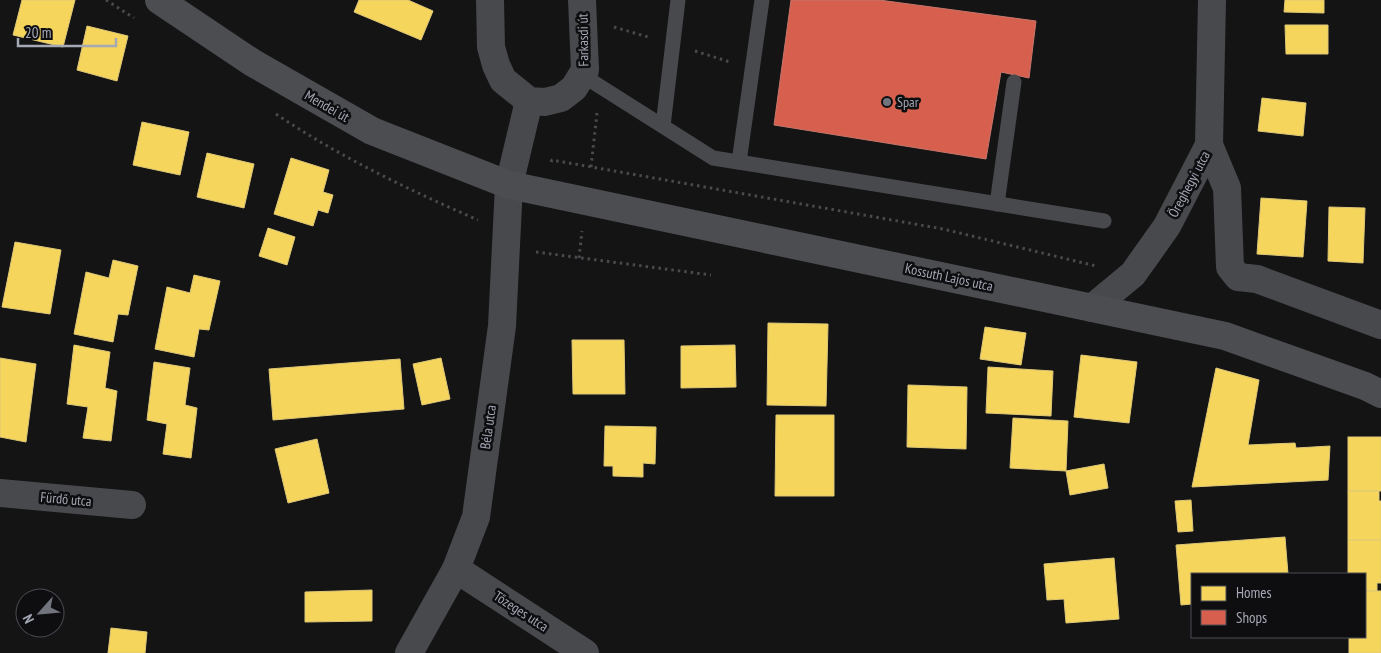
<svg xmlns="http://www.w3.org/2000/svg" width="1381" height="653" font-family="'PT Sans Narrow',sans-serif">
  <style>
    .homes { fill: #f6d55c; stroke: #dec877 }
    .shops { fill: #d6604d; stroke: #c7766c }
    .lines { fill: none; stroke-linecap: round; stroke-linejoin: round }
    .path { stroke: #4a4a4e; stroke-width: 3; stroke-dasharray: 2.5 4; stroke-linecap: butt }
    .lane { stroke: #48494d; stroke-width: 15 }
    .street { stroke: #48494d; stroke-width: 28 }
    .secondary { stroke: #4c4d51; stroke-width: 28 }
    .poi-dot { fill: #72747d; stroke: #0e0e10; stroke-width: 2 }
    .labels { text-anchor: middle; stroke-width: 5; stroke-linejoin: round; paint-order: stroke }
    .street-label { font-size: 14px; fill: #a5a8b5; stroke: #0e0e10 }
    .poi-label { font-size: 14px; fill: #a5a8b5; stroke: #0e0e10; text-anchor: start }
  </style>
  <rect width="100%" height="100%" fill="#141414"/>
  <g class="homes">
    <path d="M22,0H75L63,47L13,35Z"/>
    <path d="M359,0H408L433,11L421,40L354,12Z"/>
    <path d="M1285,0H1324V13L1284,12Z"/>
    <path d="M1285,25H1328V54H1286Z"/>
    <path d="M87,26L128,36L117,81L77,70Z"/>
    <path d="M1262,98L1306,103L1303,136L1258,131Z"/>
    <path d="M142,122L189,132L180,175L133,165Z"/>
    <path d="M207,153L254,164L244,208L197,197Z"/>
    <path d="M291,158L329,170L323,192L333,195L328,213L318,210L313,226L274,214Z"/>
    <path d="M1261,198L1307,201L1303,257L1257,254Z"/>
    <path d="M1329,207L1365,208L1363,263L1328,261Z"/>
    <path d="M268,228L295,237L287,265L259,256Z"/>
    <path d="M15,242L61,250L50,314L2,307Z"/>
    <path d="M113,260L138,266L128,315L118,314L113,342L74,334L86,272L109,278Z"/>
    <path d="M194,275L220,281L209,330L199,329L194,357L155,349L167,287L190,293Z"/>
    <path d="M768,323L828,324L826,406L767,405Z"/>
    <path d="M985,327L1026,333L1021,365L980,359Z"/>
    <path d="M572,340H624L625,394H573Z"/>
    <path d="M74,345L110,352L105,388L117,391L111,441L83,438L88,407L67,404Z"/>
    <path d="M735,345L736,387L681,388V346Z"/>
    <path d="M1081,355L1137,362L1129,423L1074,417Z"/>
    <path d="M0,358L36,364L26,442L0,437Z"/>
    <path d="M441,358L450,399L422,405L413,364Z"/>
    <path d="M400,359L404,409L273,420L269,369Z"/>
    <path d="M154,362L190,368L185,405L197,408L191,458L163,454L167,424L147,420Z"/>
    <path d="M988,367L1053,371L1051,416L986,413Z"/>
    <path d="M1216,368L1259,380L1248,445L1295,443L1296,448L1330,446L1328,480L1192,487Z"/>
    <path d="M908,385L967,387L966,449L907,447Z"/>
    <path d="M776,415H834V496H775Z"/>
    <path d="M1013,418L1068,421L1066,471L1010,468Z"/>
    <path d="M605,426L656,427L655,464L643,463V477L613,476V466H604Z"/>
    <rect x="1348" y="437" width="33" height="54"/>
    <path d="M317,439L329,493L288,503L275,449Z"/>
    <path d="M1104,464L1108,488L1070,495L1066,471Z"/>
    <path d="M1348,491H1379V501H1381V540H1348Z"/>
    <path d="M1191,500L1193,531L1178,532L1175,501Z"/>
    <path d="M1285,537L1288,574H1192V604L1181,605L1176,545Z"/>
    <path d="M1348,540H1381V583H1377V591H1365V574H1348Z"/>
    <path d="M1114,558L1119,619L1066,623L1064,599L1047,600L1044,564Z"/>
    <path d="M372,590V621L305,622V592Z"/>
    <path d="M1365,591H1381V653H1349V637H1365Z"/>
    <path d="M111,628L147,632L145,653H108Z"/>
  </g>
  <path class="shops" d="M791,0H879L1036,21L1029,78L1001,72L986,159L774,125Z"/>
  <g class="lines">
    <g class="path">
      <path d="M106,0L134,18"/>
      <path d="M614,27L648,37"/>
      <path d="M695,51L730,62"/>
      <path d="M276,114C340,157 407,189 478,220"/>
      <path d="M551,162L552,160L943,229L1096,266"/>
      <path d="M591,167L597,113"/>
      <path d="M536,252L711,275"/>
      <path d="M579,258L582,231"/>
    </g>
    <g class="lane">
      <path d="M582,75L713,158L1104,221"/>
      <path d="M663,126L678,0"/>
      <path d="M739,162L762,0"/>
      <path d="M997,204L1014,82"/>
    </g>
    <g class="street">
      <path d="M490,0L491,47L496,65L503,80L529,101L545,102L561,98L574,88L585,70L582,0"/>
      <path d="M1209,145L1227,188L1230,267L1238,277L1257,279L1381,325"/>
      <path d="M1092,308L1133,274L1167,226L1209,145L1212,0"/>
      <path d="M0,493L132,505"/>
      <path d="M456,569L585,653"/>
      <path d="M409,653L456,569L476,517L502,326L509,185L529,101"/>
    </g>
    <path class="secondary" d="M159,0L253,63L372,131L509,185L1225,336L1365,386L1381,394"/>
  </g>
  <circle class="poi-dot" cx="887" cy="102" r="5"/>
  <g class="labels">
    <g class="street-label">
      <text transform="translate(583 40) rotate(-91)" y="5">Farkasdi út</text>
      <text transform="translate(327 106) rotate(30)" y="5">Mendei út</text>
      <text transform="translate(1189 184) rotate(-62)" y="5">Öreghegyi utca</text>
      <text transform="translate(949 277) rotate(12)" y="5">Kossuth Lajos utca</text>
      <text transform="translate(488 427) rotate(-82)" y="5">Béla utca</text>
      <text transform="translate(66 499) rotate(5)" y="5">Fürdő utca</text>
      <text transform="translate(521 611) rotate(33)" y="5">Tőzeges utca</text>
    </g>
    <g class="poi-label">
      <text x="897" y="107">Spar</text>
    </g>
  </g>
  <rect x="1191" y="573" width="175" height="65" fill="#0e0e10" stroke="#4a4c52"/>
  <rect x="1201" y="586" width="25" height="15" fill="#f6d55c" stroke="#4a4c52"/>
  <text x="1236" y="598" font-size="15" fill="#a5a8b5">Homes</text>
  <rect x="1201" y="610" width="25" height="15" fill="#d6604d" stroke="#4a4c52"/>
  <text x="1236" y="623" font-size="15" fill="#a5a8b5">Shops</text>
  <g transform="translate(40 613) rotate(243)"><circle r="24" fill="#0e0e10" stroke="#4a4c52"/>
  <path d="M0-4L9 19L0 12L-9 19Z" fill="#72747d"/>
  <text y="-8" font-size="14" font-weight="bold" text-anchor="middle" fill="#a5a8b5">N</text>
  </g>
  <path d="M18 38v8h98v-8" fill="none" stroke="#a5a8b5" stroke-width="2.5"/>
  <text x="25" y="38" font-size="15" fill="#a5a8b5" stroke="#0e0e10" stroke-width="4" paint-order="stroke">20 m</text>
</svg>
